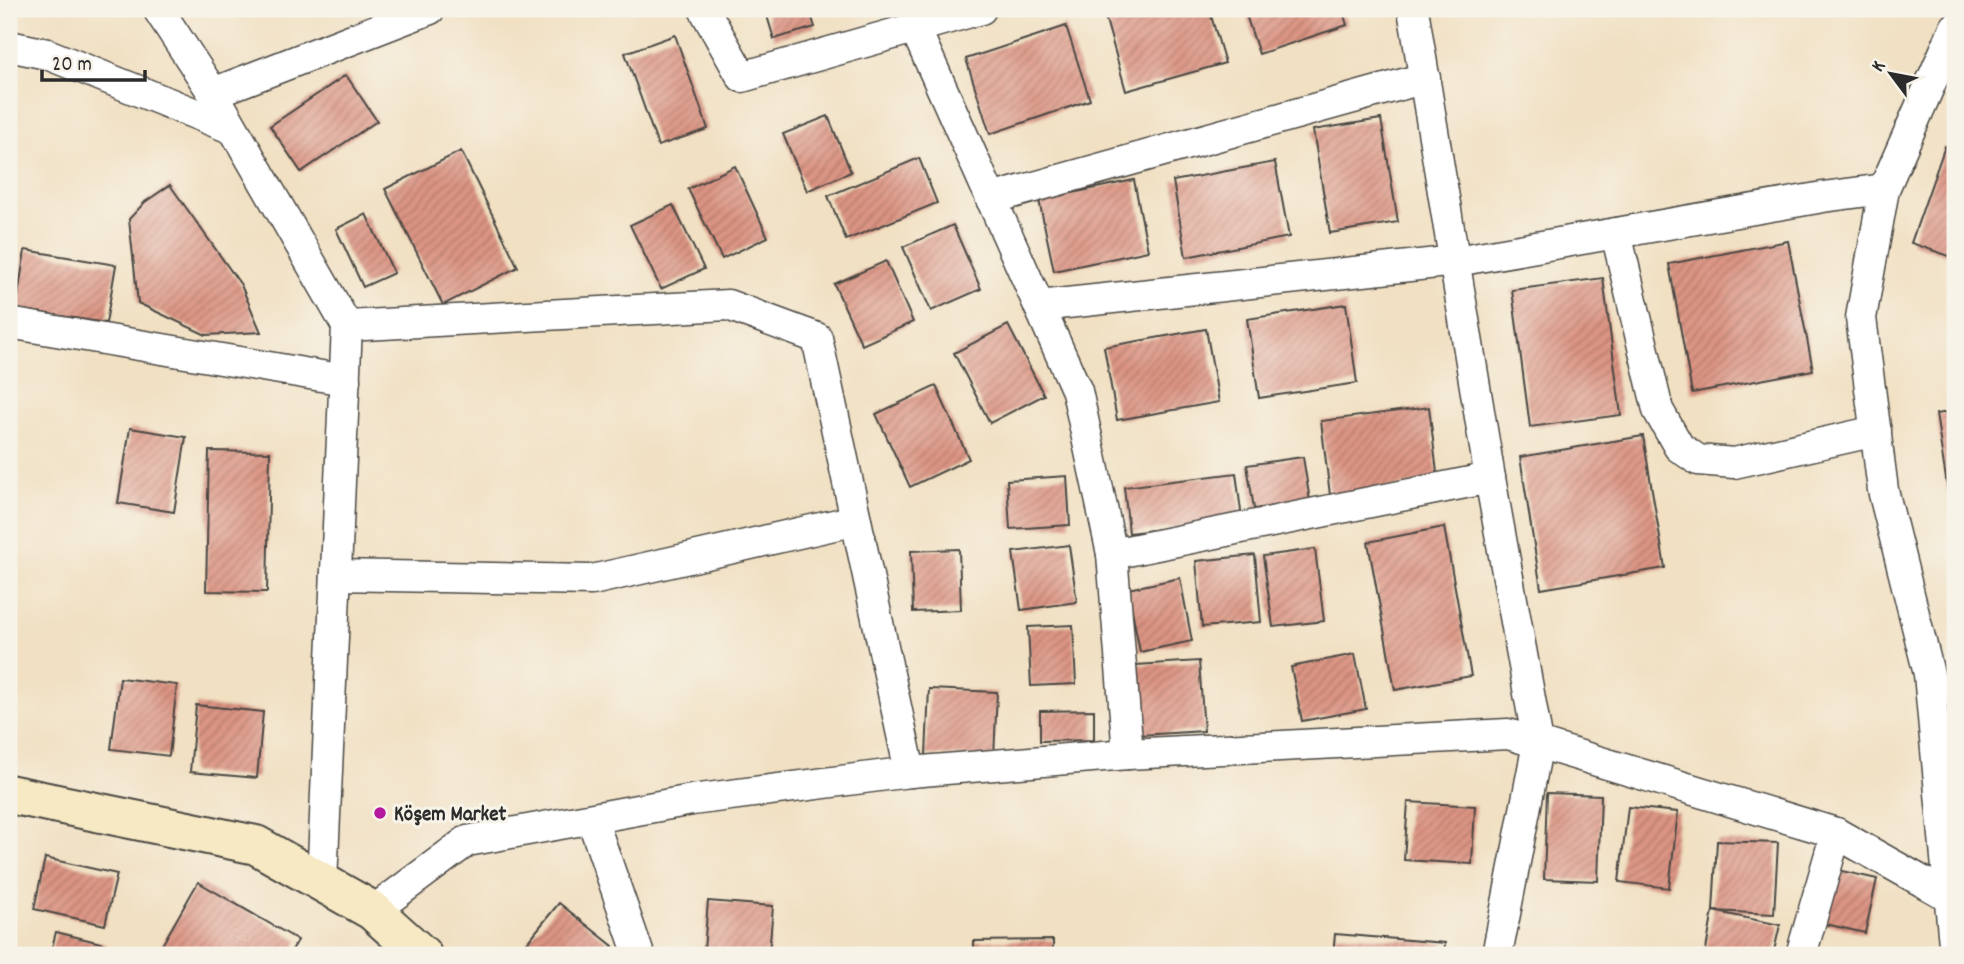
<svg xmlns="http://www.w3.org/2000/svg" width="1964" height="964" font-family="Dekko,sans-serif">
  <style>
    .building { fill: url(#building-hatch) }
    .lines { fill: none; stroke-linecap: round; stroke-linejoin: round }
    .street-casing { stroke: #494642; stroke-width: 33 }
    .secondary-casing { stroke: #494642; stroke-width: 42 }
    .street { stroke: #fff; stroke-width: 30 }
    .secondary { stroke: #f6e9c3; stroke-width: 38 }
    .poi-dot { fill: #b5179e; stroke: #f7f3e8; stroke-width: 2.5 }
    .labels { text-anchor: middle; stroke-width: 6; stroke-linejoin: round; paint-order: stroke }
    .poi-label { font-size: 21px; font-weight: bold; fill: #2b2b2b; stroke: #f7f3e8; text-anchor: start }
  </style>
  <defs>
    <pattern id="building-hatch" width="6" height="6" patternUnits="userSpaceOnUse" patternTransform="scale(1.75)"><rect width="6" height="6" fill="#dc9483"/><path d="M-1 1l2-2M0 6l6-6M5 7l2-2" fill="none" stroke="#b3796b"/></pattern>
  </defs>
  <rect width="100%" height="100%" fill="#f7f3e8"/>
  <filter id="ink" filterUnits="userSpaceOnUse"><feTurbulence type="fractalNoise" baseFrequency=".0143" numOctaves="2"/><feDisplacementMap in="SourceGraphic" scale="14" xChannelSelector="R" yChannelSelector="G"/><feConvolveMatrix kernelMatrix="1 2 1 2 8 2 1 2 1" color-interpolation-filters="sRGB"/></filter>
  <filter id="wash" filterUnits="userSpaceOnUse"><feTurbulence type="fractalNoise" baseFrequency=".00686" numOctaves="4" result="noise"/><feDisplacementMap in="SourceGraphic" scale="28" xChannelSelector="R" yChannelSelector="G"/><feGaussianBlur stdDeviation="1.57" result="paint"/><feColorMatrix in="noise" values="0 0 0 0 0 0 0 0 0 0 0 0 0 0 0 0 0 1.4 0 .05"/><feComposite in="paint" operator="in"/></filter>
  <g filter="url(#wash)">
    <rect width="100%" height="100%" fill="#f1e0c2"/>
    <g id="blocks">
      <g class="building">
        <path d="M765,9H809L815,27L774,39Z"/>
        <path d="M1131,9H1209L1225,63L1126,91L1105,16Z"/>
        <path d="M1244,9H1342L1347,25L1259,54Z"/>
        <path d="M1066,26L1090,100L990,134L966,59Z"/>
        <path d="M675,35L708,129L658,146L625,53Z"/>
        <path d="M346,75L377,121L301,172L270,126Z"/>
        <path d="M828,116L851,172L807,191L783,134Z"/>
        <path d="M1381,119L1398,222L1330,233L1313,130Z"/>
        <path d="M1945,146L1955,150V258L1911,243Z"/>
        <path d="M461,151L518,267L443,305L385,189Z"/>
        <path d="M919,158L937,203L846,240L828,196Z"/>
        <path d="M1275,162L1289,237L1186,257L1173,181Z"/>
        <path d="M735,166L768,237L722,259L688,189Z"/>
        <path d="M1134,180L1148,251L1054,271L1039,200Z"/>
        <path d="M170,185L241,285L261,332L206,335L138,303L129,219L145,202Z"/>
        <path d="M673,205L704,269L661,289L630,225Z"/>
        <path d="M366,214L394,273L363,287L336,229Z"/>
        <path d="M953,225L981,289L931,311L903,247Z"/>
        <path d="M1788,241L1813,370L1692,393L1669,264Z"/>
        <path d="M25,250L116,265L106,323L16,309Z"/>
        <path d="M886,261L913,322L862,345L834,284Z"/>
        <path d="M1603,278L1621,415L1530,427L1512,290Z"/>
        <path d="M1346,304L1357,383L1259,398L1247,319Z"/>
        <path d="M1951,308H1955V334H1953Z"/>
        <path d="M1008,325L1044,395L990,423L954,353Z"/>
        <path d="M1206,329L1219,402L1117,420L1104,347Z"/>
        <path d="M936,386L969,459L910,487L876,414Z"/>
        <path d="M1429,407L1438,481L1330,495L1321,421Z"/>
        <path d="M1955,411V531H1954L1936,414Z"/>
        <path d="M130,428L186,437L174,512L118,503Z"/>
        <path d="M1643,436L1665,568L1541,589L1520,457Z"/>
        <path d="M209,451L270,452L267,592L206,591Z"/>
        <path d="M1303,457L1310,501L1254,509L1247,465Z"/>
        <path d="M1236,473L1242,519L1129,533L1124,487Z"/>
        <path d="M1067,476L1070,525L1010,529L1007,480Z"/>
        <path d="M1444,527L1471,676L1395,690L1368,542Z"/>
        <path d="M1069,545L1077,602L1021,610L1013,552Z"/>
        <path d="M959,549L961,610L913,612L911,551Z"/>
        <path d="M1315,549L1324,621L1273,627L1263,556Z"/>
        <path d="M1255,555L1261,622L1202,627L1196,561Z"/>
        <path d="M1180,578L1192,641L1140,652L1128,589Z"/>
        <path d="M1073,625L1076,684L1031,686L1028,627Z"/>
        <path d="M1355,654L1366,709L1302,721L1291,667Z"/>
        <path d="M1199,661L1204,731L1140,735L1136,665Z"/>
        <path d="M120,678L177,685L169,756L111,749Z"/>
        <path d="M929,689L997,692L994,757L926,755Z"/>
        <path d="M196,705L263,712L257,778L190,772Z"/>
        <path d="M1094,710V740L1040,741V711Z"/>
        <path d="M1955,730V771L1948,772L1941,732Z"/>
        <path d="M1547,793L1601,795L1598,881L1544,879Z"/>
        <path d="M1408,802L1475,806L1472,864L1404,860Z"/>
        <path d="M1628,807L1678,812L1669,888L1619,882Z"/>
        <path d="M1717,841L1778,843L1774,914L1713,911Z"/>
        <path d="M45,858L117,874L105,925L34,909Z"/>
        <path d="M1833,869L1877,879L1865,933L1821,923Z"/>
        <path d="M198,882L298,940L289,955H164L158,952Z"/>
        <path d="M708,901L773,906L769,954L704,950Z"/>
        <path d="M559,903L613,946L606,955H517Z"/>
        <path d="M1713,911L1780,925L1773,955H1705Z"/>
        <path d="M56,932L105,944L102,955H50Z"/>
        <path d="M1335,934L1445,943L1444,955H1333Z"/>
        <path d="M1053,940V955H974V941Z"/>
      </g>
    </g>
  </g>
  <g filter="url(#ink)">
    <use href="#blocks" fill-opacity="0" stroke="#494642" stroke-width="2"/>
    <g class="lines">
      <defs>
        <g id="street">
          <path d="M158,9L213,93L347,326L322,882"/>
          <path d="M704,9L742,77L981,9"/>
          <path d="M1413,9L1490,478L1538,743L1497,955"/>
          <path d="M915,28L1077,391L1112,554L1128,754"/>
          <path d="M9,46L47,54L233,129"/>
          <path d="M213,93L430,9"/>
          <path d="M991,199L1425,78"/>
          <path d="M1616,233L1658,410L1679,447L1698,460L1734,463L1876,431"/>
          <path d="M1039,306L1456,261L1823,197L1884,189"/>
          <path d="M9,323L345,380"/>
          <path d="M347,326L728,305L817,338L910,772"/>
          <path d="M1112,554L1490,478"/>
          <path d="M336,575L592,580L856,520"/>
          <path d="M1931,691L1955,689"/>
          <path d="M592,819L639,955"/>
          <path d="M373,911L467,841L692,800L910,772L1128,754L1508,734L1836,833L1950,897L1955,898"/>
          <path d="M1801,955L1836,833"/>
          <path d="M1955,955L1929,674L1883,490L1861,318L1884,189L1955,28"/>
        </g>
        <path id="secondary" d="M9,794L256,845L373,911L422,955"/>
      </defs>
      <use href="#street" class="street-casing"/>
      <use href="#secondary" class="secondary-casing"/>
      <use href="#street" class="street"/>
      <use href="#secondary" class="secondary"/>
    </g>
  </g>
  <circle class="poi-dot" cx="380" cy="813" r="7"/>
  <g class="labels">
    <g class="poi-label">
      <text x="394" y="820">Köşem Market</text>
    </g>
  </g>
  <rect width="1964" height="964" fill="none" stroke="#f7f3e8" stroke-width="35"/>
  <g transform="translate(1891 74) rotate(302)" stroke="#f7f3e8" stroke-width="5" paint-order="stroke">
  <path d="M0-5L12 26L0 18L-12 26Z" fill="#2b2b2b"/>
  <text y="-10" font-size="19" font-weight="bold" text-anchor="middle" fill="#2b2b2b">K</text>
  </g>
  <path d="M42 70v10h103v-10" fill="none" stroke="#2b2b2b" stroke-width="3.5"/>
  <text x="52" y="70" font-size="21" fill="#2b2b2b" stroke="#f7f3e8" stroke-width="5" paint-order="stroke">20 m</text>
</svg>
